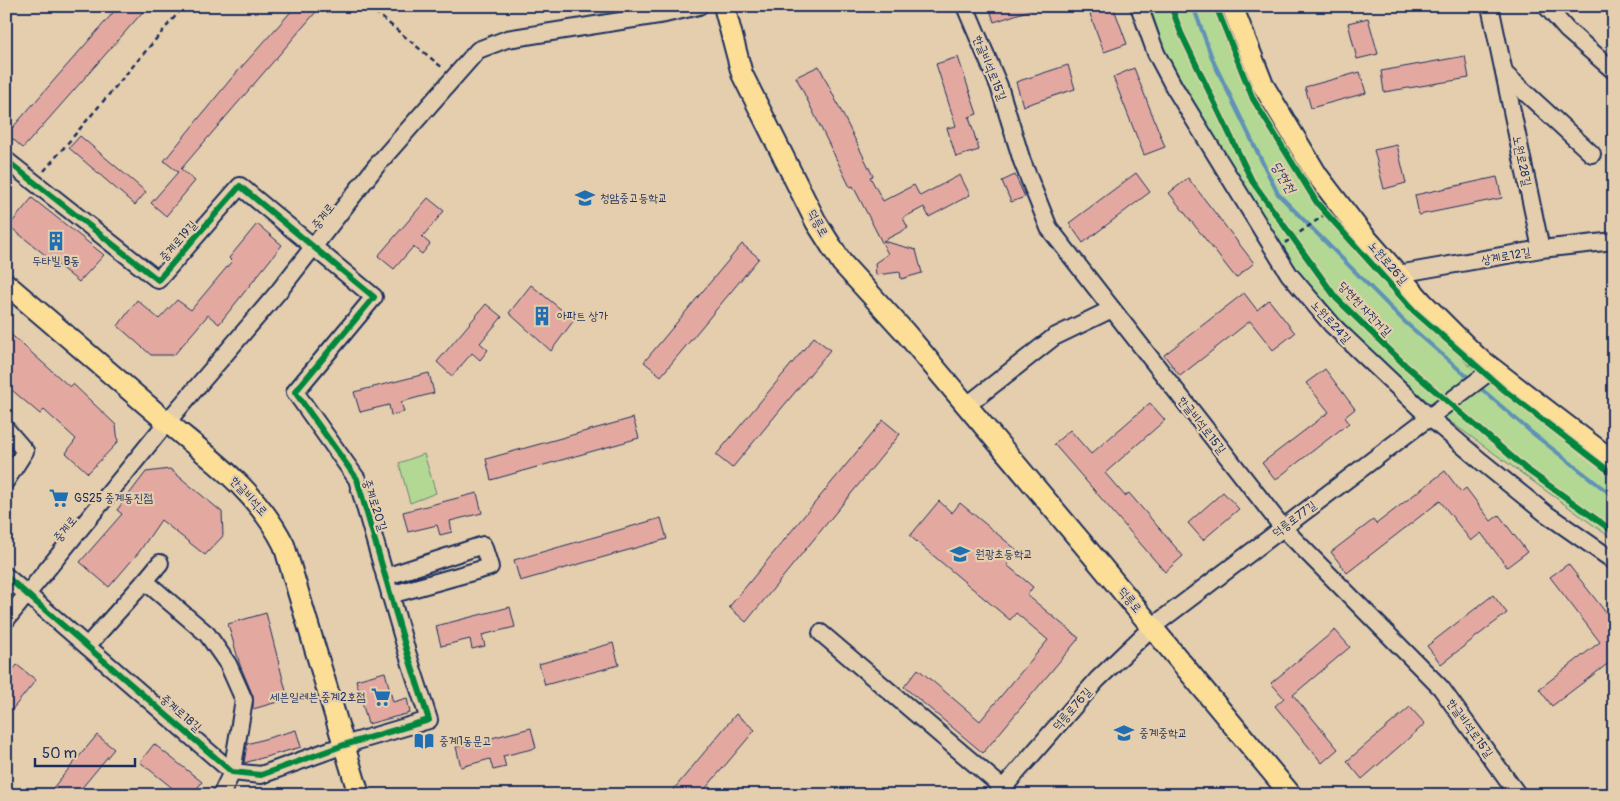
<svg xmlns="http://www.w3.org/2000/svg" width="1620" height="801" font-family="Pangolin,'Poor Story',sans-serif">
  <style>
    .green { fill: #b2d893; stroke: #668478 }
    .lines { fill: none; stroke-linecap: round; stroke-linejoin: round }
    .stream { stroke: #6192b6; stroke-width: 4 }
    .building { fill: #e3a9a1; stroke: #1b2f5e }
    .minor-casing { stroke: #1b2f5e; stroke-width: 20 }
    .major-casing { stroke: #1b2f5e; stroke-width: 24 }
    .path { stroke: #1b2f5e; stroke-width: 2.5; stroke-dasharray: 5 4; stroke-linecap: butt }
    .minor { stroke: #e4cead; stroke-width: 16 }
    .major { stroke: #fdde96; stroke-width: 20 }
    .cycleway-casing { stroke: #e4cead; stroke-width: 9 }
    .cycleway { stroke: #00873e; stroke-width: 6 }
    .labels { text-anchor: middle; stroke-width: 4.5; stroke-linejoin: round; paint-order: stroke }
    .street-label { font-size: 12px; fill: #1b2f5e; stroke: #e4cead }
    .poi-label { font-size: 12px; fill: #1b2f5e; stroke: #e4cead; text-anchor: start }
    .water-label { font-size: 14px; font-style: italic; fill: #27406d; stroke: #e4cead }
  </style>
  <rect width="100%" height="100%" fill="#e4cead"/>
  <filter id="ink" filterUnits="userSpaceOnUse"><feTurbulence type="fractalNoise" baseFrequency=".02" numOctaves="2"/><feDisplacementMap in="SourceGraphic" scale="10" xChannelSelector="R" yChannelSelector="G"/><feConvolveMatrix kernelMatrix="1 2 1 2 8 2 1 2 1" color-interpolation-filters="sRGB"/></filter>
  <g filter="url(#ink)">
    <g class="green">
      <path d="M1150,6H1222L1232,37L1297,162L1398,284L1614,468V540L1448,420L1359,340L1286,257L1165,52Z"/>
      <path d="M424,454L436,493L410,503L399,463Z"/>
    </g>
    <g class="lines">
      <g class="stream">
        <path d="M1193,6L1214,63L1278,194L1405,322L1471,380"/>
        <path d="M1478,386L1531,432L1614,497"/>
      </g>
    </g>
    <g class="building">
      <path d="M119,6H148L23,148L7,134Z"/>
      <path d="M296,6H321L181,169L195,181L166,216L151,203L178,172L164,161L230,80Z"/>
      <path d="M989,6H1036V8L994,22Z"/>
      <path d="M1087,6H1113L1127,44L1104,52Z"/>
      <path d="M1368,18L1378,54L1357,59L1348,23Z"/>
      <path d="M1465,56L1469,78L1384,92L1381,71Z"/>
      <path d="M958,57L977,114L969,117L979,150L956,157L947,128L956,126L936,64Z"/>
      <path d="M1068,65L1075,89L1023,106L1016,82Z"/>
      <path d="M819,66L873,176L870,177L883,201L914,185L920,196L960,175L970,195L929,217L924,207L903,218L908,228L883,241L916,250L922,273L901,279L900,272L876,275L875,263L888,254L853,186L850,187L796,77Z"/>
      <path d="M1134,68L1165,147L1144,155L1113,77Z"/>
      <path d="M1360,72L1366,93L1311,108L1305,87Z"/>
      <path d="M80,136L146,192L135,205L69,148Z"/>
      <path d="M1397,145L1406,183L1384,189L1374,150Z"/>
      <path d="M1136,173L1150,192L1083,243L1069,223Z"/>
      <path d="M1015,175L1025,197L1011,202L1002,181Z"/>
      <path d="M1497,177L1502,198L1419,215L1415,195Z"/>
      <path d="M1188,178L1254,263L1236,278L1169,193Z"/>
      <path d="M32,198L104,255L79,282L9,226Z"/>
      <path d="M428,198L444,211L422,237L430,244L422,254L413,247L394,269L378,256Z"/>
      <path d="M257,224L282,245L219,324L208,315L174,355H151L118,326L137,300L159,319L177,300L191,310L232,261L229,258Z"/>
      <path d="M742,244L759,258L661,376L644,362Z"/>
      <path d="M531,285L574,320L551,351L509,313Z"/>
      <path d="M1244,293L1257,310L1269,300L1295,333L1273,350L1250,321L1180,376L1164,355Z"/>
      <path d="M486,304L502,317L480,343L488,350L480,360L472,353L452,376L437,362Z"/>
      <path d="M6,330L70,387L73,384L116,425L118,442L88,473L66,453L76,439L44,410L40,414L6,385Z"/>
      <path d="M814,337L830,350L732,468L716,455Z"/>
      <path d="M1325,369L1355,409L1345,417L1349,423L1275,480L1262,463L1329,412L1306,383Z"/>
      <path d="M429,373L434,393L401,402L404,412L391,415L389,405L360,412L354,392Z"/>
      <path d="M1150,403L1165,420L1105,473L1125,496L1129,493L1183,556L1165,572L1054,444L1070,430L1091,454Z"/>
      <path d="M633,418L639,438L491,480L486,459Z"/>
      <path d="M883,420L900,434L746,622L729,607Z"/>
      <path d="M170,469L222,512L223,536L205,555L161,520L139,552L109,587L80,562L122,514L117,510L146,472Z"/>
      <path d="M1445,471L1461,492L1466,488L1491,521L1499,515L1527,552L1507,567L1481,533L1471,541L1440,501L1347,573L1331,552L1373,520L1376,524Z"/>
      <path d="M1223,492L1239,509L1203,540L1188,523Z"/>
      <path d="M477,493L482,513L450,521L452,532L440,535L437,525L408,532L403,512Z"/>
      <path d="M939,501L952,513L960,503L1018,551L1007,565L1033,587L1027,595L1079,638L983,753L904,687L918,669L980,721L1048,640L1016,613L1010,620L910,536Z"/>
      <path d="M661,518L667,539L520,581L514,560Z"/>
      <path d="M1568,564L1614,623V646L1609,650L1614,659L1552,706L1539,689L1600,642L1550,577Z"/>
      <path d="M1493,595L1507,613L1441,664L1427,646Z"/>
      <path d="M510,607L515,627L482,635L485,646L472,649L470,639L441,646L436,626Z"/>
      <path d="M266,613L288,699L253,709V696L240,665L228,624Z"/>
      <path d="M1335,630L1350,647L1293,695L1338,749L1322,763L1275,706L1284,698L1271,683Z"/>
      <path d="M613,643L619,665L545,685L539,664Z"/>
      <path d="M17,665L36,680L6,717V679Z"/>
      <path d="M385,672L393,702L407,698L410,713L368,724L356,680Z"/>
      <path d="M1410,707L1425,724L1362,779L1347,761Z"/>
      <path d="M736,714L755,730L700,795H669Z"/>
      <path d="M531,728L536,748L503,756L506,767L493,770L490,759L461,767L456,747Z"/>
      <path d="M296,730L301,747L244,763L247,744Z"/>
      <path d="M97,735L114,749L76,795H47Z"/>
      <path d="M154,744L202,782L192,795H181L140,762Z"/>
    </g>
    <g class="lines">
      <defs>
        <g id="minor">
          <path d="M965,6L999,86L1022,161L1049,228L1283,528L1441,688L1518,795"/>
          <path d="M1139,6L1156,53L1174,87L1289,274L1332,325L1429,417L1482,462L1545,513L1614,561"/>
          <path d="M1490,6L1541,249"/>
          <path d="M1546,6L1567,30L1614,71"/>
          <path d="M1504,73L1592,154"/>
          <path d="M6,160L158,280L240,186L374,297L295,392L357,479L407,652L429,720L344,745L261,775L232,772L6,576"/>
          <path d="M1398,274L1541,249L1614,241"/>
          <path d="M966,406L1054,337L1112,309"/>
          <path d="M6,429L25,451L6,481"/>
          <path d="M385,577L483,545L490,567L390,595"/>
          <path d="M145,581L160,563"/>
          <path d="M6,620L167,422L279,291L377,165L478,50L507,39L665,14L699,6"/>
          <path d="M821,633L1003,788"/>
          <path d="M87,646L145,581L207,634L228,664L244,700L232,772L221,795"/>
          <path d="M997,795L1097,680L1152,627L1493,369"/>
        </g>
        <g id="major">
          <path d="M724,6L742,74L816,222L842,263L904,331L1083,544L1291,795"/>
          <path d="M1232,6L1263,85L1317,175L1359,230L1422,302L1476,356L1614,462"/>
          <path d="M6,284C58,328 110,373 162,418C208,457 256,489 284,545L359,795"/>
        </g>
      </defs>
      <use href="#minor" class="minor-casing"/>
      <use href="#major" class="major-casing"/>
      <g class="path">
        <path d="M368,6L444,69"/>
        <path d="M44,171L184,6"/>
        <path d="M1285,243L1327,213"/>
      </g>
      <use href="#minor" class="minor"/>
      <use href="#major" class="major"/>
      <defs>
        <g id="cycleway">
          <path d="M1171,6L1181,33L1252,181L1336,298L1405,365L1526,469L1614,532"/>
          <path d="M1216,6L1253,99L1317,203L1414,311L1504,390L1614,475"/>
          <path d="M6,160L158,280L240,186L374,297L295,392L357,479L407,652L429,720L344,745L261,775L232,772L6,576"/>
        </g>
      </defs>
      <use href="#cycleway" class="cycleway-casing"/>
      <use href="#cycleway" class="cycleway"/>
    </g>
  </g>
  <defs>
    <symbol id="school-bare" viewBox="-9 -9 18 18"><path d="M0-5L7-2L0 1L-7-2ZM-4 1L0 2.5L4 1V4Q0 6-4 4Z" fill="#1f6fb2" stroke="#e4cead" stroke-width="2.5" paint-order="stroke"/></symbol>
    <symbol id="building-bare" viewBox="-9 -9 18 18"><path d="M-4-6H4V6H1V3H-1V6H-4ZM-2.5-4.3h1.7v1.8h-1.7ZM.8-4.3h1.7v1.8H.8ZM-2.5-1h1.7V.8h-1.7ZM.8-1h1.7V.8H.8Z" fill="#1f6fb2" stroke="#e4cead" stroke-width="2.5" paint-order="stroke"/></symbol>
    <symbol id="supermarket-bare" viewBox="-9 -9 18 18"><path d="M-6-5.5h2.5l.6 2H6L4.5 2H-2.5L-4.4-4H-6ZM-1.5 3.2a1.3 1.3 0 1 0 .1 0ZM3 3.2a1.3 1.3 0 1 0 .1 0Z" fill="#1f6fb2" stroke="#e4cead" stroke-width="2.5" paint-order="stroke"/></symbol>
    <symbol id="library-bare" viewBox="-9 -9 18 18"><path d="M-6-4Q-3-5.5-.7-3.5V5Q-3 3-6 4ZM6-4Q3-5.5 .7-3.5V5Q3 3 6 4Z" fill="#1f6fb2" stroke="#e4cead" stroke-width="2.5" paint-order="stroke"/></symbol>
  </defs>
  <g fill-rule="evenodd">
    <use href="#school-bare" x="571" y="184" width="28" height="28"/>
    <use href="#building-bare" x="42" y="227" width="28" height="28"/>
    <use href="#building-bare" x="528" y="302" width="28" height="28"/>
    <use href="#supermarket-bare" x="45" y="484" width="28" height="28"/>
    <use href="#school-bare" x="946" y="540" width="28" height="28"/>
    <use href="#supermarket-bare" x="367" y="683" width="28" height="28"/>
    <use href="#school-bare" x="1110" y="719" width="28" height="28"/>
    <use href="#library-bare" x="410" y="727" width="28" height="28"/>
  </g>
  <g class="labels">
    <g class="street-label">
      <text transform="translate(990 68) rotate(68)" y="4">한글비석로15길</text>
      <text transform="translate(1522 161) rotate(78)" y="4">노원로28길</text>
      <text transform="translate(323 216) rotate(-52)" y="4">중계로</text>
      <text transform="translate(818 223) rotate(61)" y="4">덕릉로</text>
      <text transform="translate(178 241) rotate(-49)" y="4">중계로19길</text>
      <text transform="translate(1506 256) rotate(-10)" y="4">상계로12길</text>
      <text transform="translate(1388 263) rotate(49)" y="4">노원로26길</text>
      <text transform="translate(1365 309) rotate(46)" y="4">당현천 자전거길</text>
      <text transform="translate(1331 322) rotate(47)" y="4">노원로24길</text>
      <text transform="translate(1202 425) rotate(52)" y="4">한글비석로15길</text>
      <text transform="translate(249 496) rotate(48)" y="4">한글비석로</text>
      <text transform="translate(375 505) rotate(72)" y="4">중계로20길</text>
      <text transform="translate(1294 519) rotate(-37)" y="4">덕릉로77길</text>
      <text transform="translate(65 529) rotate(-51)" y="4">중계로</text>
      <text transform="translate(1130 600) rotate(50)" y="4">덕릉로</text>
      <text transform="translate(1072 709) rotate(-49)" y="4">덕릉로76길</text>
      <text transform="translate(181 713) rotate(41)" y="4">중계로18길</text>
      <text transform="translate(1470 728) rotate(54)" y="4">한글비석로15길</text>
    </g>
    <g class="poi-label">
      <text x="600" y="202">청암중고등학교</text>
      <text x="56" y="265" text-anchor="middle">두타빌 B동</text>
      <text x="557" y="320">아파트 상가</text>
      <text x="74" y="502">GS25 중계동진점</text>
      <text x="975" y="558">원광초등학교</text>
      <text x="366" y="701" text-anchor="end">세븐일레븐 중계2호점</text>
      <text x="1139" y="737">중계중학교</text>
      <text x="439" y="745">중계1동문고</text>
    </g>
    <g class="water-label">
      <text transform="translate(1284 177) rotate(59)" y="5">당현천</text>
    </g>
  </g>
  <rect width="1620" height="801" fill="none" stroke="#e4cead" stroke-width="25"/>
  <rect x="12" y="12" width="1595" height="776" fill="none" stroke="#1b2f5e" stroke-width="2" filter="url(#ink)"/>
  <path d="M35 758v8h100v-8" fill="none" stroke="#1b2f5e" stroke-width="2.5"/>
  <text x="42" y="758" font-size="15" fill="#1b2f5e" stroke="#e4cead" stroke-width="4" paint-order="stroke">50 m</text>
</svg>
